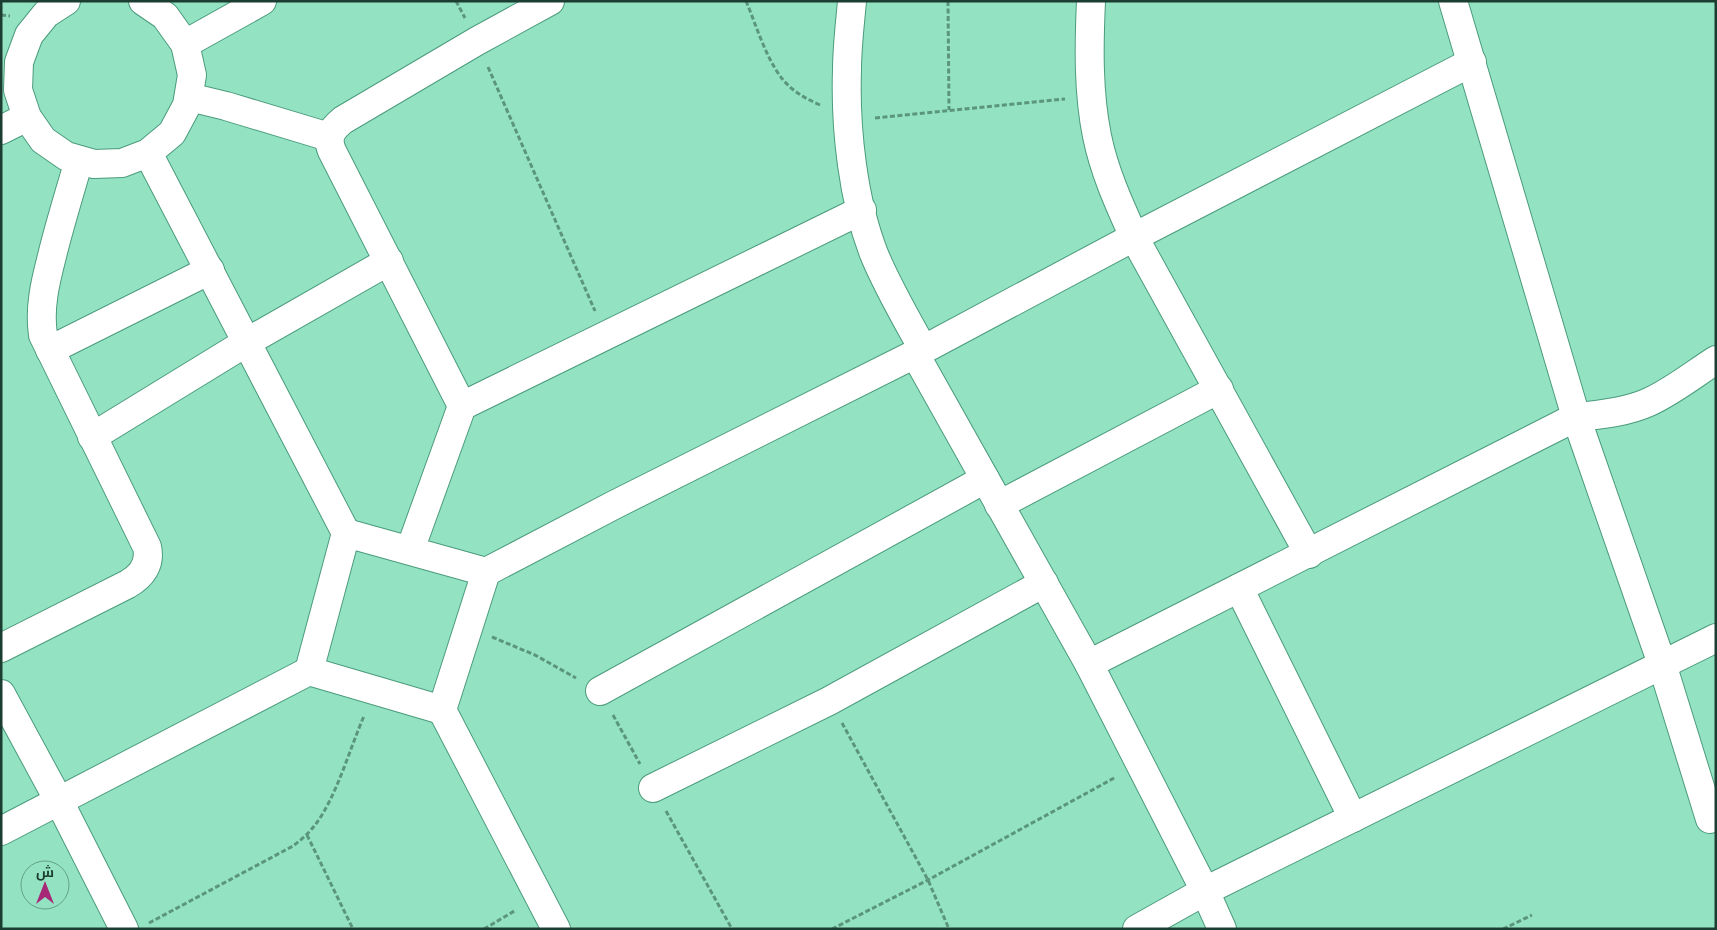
<svg xmlns="http://www.w3.org/2000/svg" width="1717" height="930" font-family="Figtree,Cairo,sans-serif">
  <style>
    .lines { fill: none; stroke-linecap: round; stroke-linejoin: round }
    .minor-casing { stroke: #4b9b7d; stroke-width: 30 }
    .path { stroke: #5b957e; stroke-width: 3; stroke-dasharray: 5 2.5; stroke-linecap: butt }
    .minor { stroke: #fff; stroke-width: 28 }
  </style>
  <rect width="100%" height="100%" fill="#93e3c3"/>
  <g class="lines">
    <defs>
      <g id="minor">
        <path d="M66,1L46,14L29,35L19,62L18,90L27,117L43,140L66,156L94,164L122,163L148,153L172,133L187,105L192,75L185,44L165,16L143,1"/>
        <path d="M852,1C850,24 847,47 847,70C845,129 853,200 874,254C888,288 906,318 923,349"/>
        <path d="M1091,1C1089,45 1088,92 1097,136C1104,171 1119,204 1134,237L1309,554"/>
        <path d="M1453,1L1576,417L1662,664L1710,819"/>
        <path d="M185,44L262,1"/>
        <path d="M189,97L226,106L329,137"/>
        <path d="M1,130L27,117"/>
        <path d="M148,153L346,533"/>
        <path d="M50,350L210,270"/>
        <path d="M915,354L1089,664L1205,891L1222,929"/>
        <path d="M462,406L332,151C326,137 332,129 343,120L477,41L550,1"/>
        <path d="M92,437L247,342L389,261"/>
        <path d="M999,505L1219,389"/>
        <path d="M410,550L462,406L862,210"/>
        <path d="M486,572L442,710L309,671L346,533L486,572L614,505L915,354L1134,237L1472,62"/>
        <path d="M1239,588L1353,818"/>
        <path d="M1,648L128,584C142,576 151,564 147,547L43,335C39,308 45,283 52,256C60,223 70,192 79,160"/>
        <path d="M1089,664L1576,417C1601,415 1627,412 1649,402C1673,391 1694,374 1716,360"/>
        <path d="M600,691L985,479"/>
        <path d="M1,694L59,801L124,929"/>
        <path d="M442,710L556,929"/>
        <path d="M653,788L829,701L1044,583"/>
        <path d="M1,831L309,671"/>
        <path d="M1137,929L1205,891L1716,638"/>
      </g>
    </defs>
    <use href="#minor" class="minor-casing"/>
    <g class="path">
      <path d="M456,1L465,18"/>
      <path d="M746,1C757,27 769,69 790,87C799,95 809,100 820,105"/>
      <path d="M948,1L949,110"/>
      <path d="M1,15L10,16"/>
      <path d="M488,67L595,311"/>
      <path d="M875,118L1065,99"/>
      <path d="M492,637L535,655L576,678"/>
      <path d="M613,715L640,764"/>
      <path d="M842,723L928,880L949,929"/>
      <path d="M666,811L732,929"/>
      <path d="M307,835L353,929"/>
      <path d="M149,923L293,846C301,840 309,833 315,825C336,798 350,748 364,716"/>
      <path d="M484,929L516,910"/>
      <path d="M832,929L928,880L1116,777"/>
      <path d="M1503,929L1532,915"/>
    </g>
    <use href="#minor" class="minor"/>
  </g>
  <rect width="1717" height="930" fill="none" stroke="#1c3d31" stroke-width="5"/>
  <g transform="translate(45 885)"><circle r="24" fill="#93e3c3" stroke="#63a189"/>
  <path d="M0-4L9 19L0 12L-9 19Z" fill="#a82878"/>
  <text y="-8" font-size="14" font-weight="bold" text-anchor="middle" fill="#1c3d31">ش</text>
  </g>
</svg>
